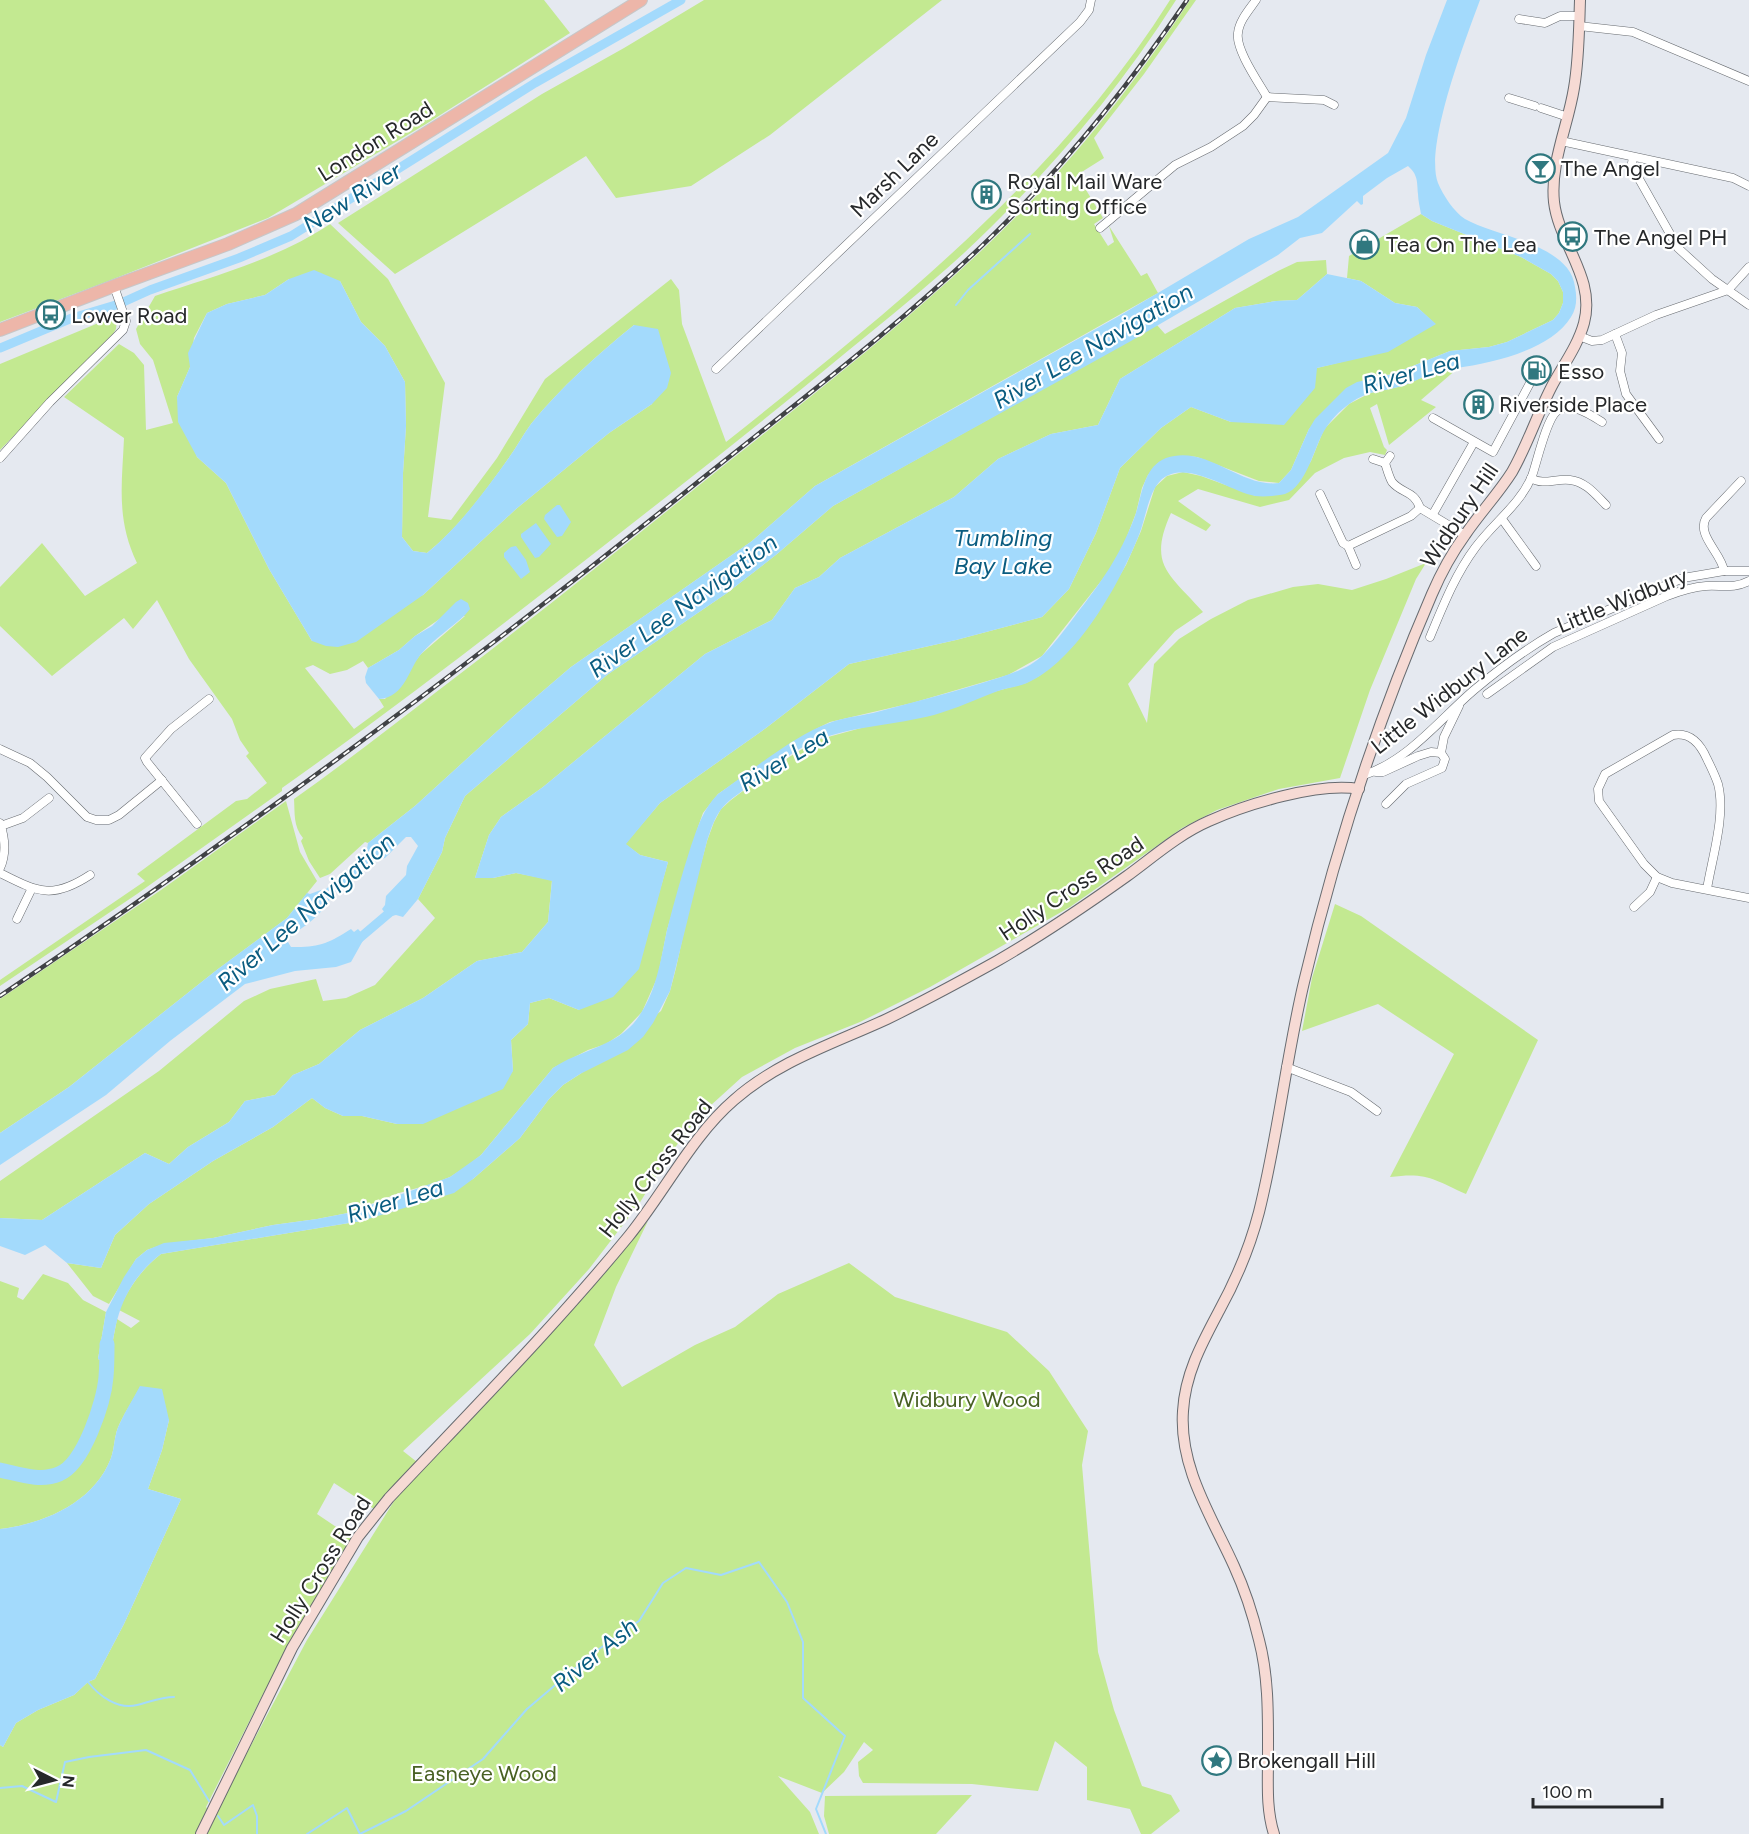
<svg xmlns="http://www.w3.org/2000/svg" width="1749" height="1834" font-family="Figtree,sans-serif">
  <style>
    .green { fill: #c3e991; fill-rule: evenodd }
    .water { fill: #a3dafc }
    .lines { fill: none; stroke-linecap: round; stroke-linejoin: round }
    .stream { stroke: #a3dafc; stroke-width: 2 }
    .canal { stroke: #a3dafc; stroke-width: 9 }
    .river { stroke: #a3dafc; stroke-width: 15 }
    .street-casing { stroke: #676b70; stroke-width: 9 }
    .secondary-casing { stroke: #676b70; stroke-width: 12 }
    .primary-casing { stroke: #c7c7c8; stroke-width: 14 }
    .street { stroke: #fff; stroke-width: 8 }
    .secondary { stroke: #f6dad4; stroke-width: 10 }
    .primary { stroke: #edb6a9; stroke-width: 12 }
    .rail-casing { stroke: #414346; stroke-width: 4.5 }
    .rail { stroke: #fff; stroke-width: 2; stroke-dasharray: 7; stroke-linecap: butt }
    .labels { text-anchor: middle; stroke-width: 4.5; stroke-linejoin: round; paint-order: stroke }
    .street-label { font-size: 22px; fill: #26282a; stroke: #fff }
    .poi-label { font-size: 22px; fill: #26282a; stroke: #fff; text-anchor: start }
    .park-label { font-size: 22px; fill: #486023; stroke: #fff }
    .water-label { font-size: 24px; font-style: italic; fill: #0a5c80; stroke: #fff }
  </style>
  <rect width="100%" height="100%" fill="#e5e9f0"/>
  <g class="green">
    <path d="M0,0H544L570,33L426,124L268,218L106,282L0,322Z"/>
    <path d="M704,0H942L770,135L691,186L616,198L586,156L395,274L338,223L542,94L624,48Z"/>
    <path d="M1170,0H1176C1117,93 1044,178 964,253C927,287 887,319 849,350C790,399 730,447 670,494C542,594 415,694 282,788V791L137,894L0,986V980L145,881L137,874L236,801L247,799L267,783L246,756L249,753L240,740L232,719L189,659L157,600L133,629L124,618L52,676L0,626V587L42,543L85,596L137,563C116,519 122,485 124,438L64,397L119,344L134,353L144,365L146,430L173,423L153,360L140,344L136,329L155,296C214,276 278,259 330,224L388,279L445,383L428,517L451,520L497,458L545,379L671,279L679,290L682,324L726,442C889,312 1057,179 1170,0ZM289,279L340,281L361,322L385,346L405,382L406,426L403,473L402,537L413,551L427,553C458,528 485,492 508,459C516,448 523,435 531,424C561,387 597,355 634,325L652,404L609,433L516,509L423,595L312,641L269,569L226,483L197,457L177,397L190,367L194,338L207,313L227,304L265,295ZM465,616L421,654L385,699H379L384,707L354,729L305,668L313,665L330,674L347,670L363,661L368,668L399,650L415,636L441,618Z"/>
    <path d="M1190,0H1196L1144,74L1094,138L1104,158L1077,175L1103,218L1094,224L1108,246L1114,242L1109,226L1141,276L1147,273L1158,293L815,486L752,541L571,667L516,714L415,806L368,843L365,842L330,874L320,878L309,861L301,841L303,838C293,826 295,813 294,799C342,765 388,729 435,693C523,626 610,557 697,487C793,410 892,335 981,251C1060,177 1131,90 1190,0Z"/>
    <path d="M1421,214L1432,221L1521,257L1551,274L1558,281L1563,292V303L1559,313L1553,320L1507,342L1489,347L1450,351L1393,374L1373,377L1309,429L1291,470L1279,483L1259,481L1197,457L1187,456L1165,459L1157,464L1148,475L1142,488L1136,513L1121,552L1109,571L1042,656L1008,675L912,703L830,722L818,728L798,739L718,794L703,813L698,827L667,930L658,976L642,1012L621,1034L606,1044L588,1050L553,1068L481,1155L466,1167L450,1177L432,1184L399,1193L348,1213L317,1219L273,1225L213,1238L164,1244L147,1250L136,1259L109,1304L93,1296L67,1263L101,1268L115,1235L149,1204L213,1161L273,1127L312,1098L325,1108L343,1116H362L397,1124L513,1071L511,1040L528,1024L530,1003L549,998L579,1010L655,907L668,862L640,855L625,844L660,803L766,728L849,664L956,640L1042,617L1069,589L1096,533L1120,468L1161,428L1191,407L1231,422L1317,368L1341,362L1435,324L1417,307L1395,303L1361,281L1347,278L1349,256Z"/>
    <path d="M1326,260L1327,274L1297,300L1276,301L1235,308L1120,379L1098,425L1051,434L998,459L954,497L840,558L819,577L795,588L772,620L705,654L543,787L501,817L489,835L475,878H493L516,873L552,880L548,922L522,952L477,961L423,998L360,1030L319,1064L293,1075L275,1095L245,1101L229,1122L188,1147L169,1164L145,1153L42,1220L0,1218V1181L159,1071L244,1001L270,989L316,979L323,1001L346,998L375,985L435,918L418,899L442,852L445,838L465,796L607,675L727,593L777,554L833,506L1157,325L1165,334L1278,271L1297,262Z"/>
    <path d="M117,318L116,329L113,334L0,450V364L108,319Z"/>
    <path d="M1458,368L1421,400L1436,407L1389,445L1377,404L1370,408L1384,447L1387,450L1385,455L1370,452L1344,458L1315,473L1289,500L1260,507L1198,489L1178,501L1211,525L1206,531L1171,513C1147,566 1170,574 1203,612L1175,631L1128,684L1147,723L1154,664L1179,639L1211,619L1248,600L1293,587L1318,584L1352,590L1386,579L1426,563L1416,579L1370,690L1340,778L1279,789L1217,810L1182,828L1070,907L930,987L860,1022L795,1048L742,1077L699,1116L667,1158L639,1204L589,1269L530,1334L403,1451L417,1462L374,1509L334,1483L317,1514L354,1539L305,1619L263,1694L206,1807L213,1817L307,1640L396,1498L576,1304L648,1221L616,1287L594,1345L622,1387L695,1345L735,1327L778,1294L849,1263L895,1297L1007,1332L1049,1371L1088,1431L1082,1465L1098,1652L1114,1710L1142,1786L1171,1795L1180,1811L1151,1834H1141L1130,1809L1087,1800V1767L1055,1741L1038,1791L972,1784L863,1783L859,1776L858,1762L873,1750L864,1742L844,1772L822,1793L778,1776L810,1812L819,1834H0V1745L3,1747L16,1723L38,1710L74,1695L88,1682L95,1679L124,1624L181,1499L148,1489L162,1450L169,1420L140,1387C134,1399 126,1410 120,1423C114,1434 115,1447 111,1458C94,1503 43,1524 0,1529V1281L19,1288L17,1297L23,1300L43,1274L68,1283L83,1300L106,1312L98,1359L110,1365L112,1345L117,1319L131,1328L140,1321L119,1310C129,1287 141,1270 161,1254L361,1221L473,1179L520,1138L549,1099L563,1085L580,1074L661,1011L670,991L676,968L689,908L707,841L714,822L721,809L731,800L781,762L817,740L1026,683L1039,676L1071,648L1093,620L1126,565L1141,531L1155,487L1167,476L1183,472L1201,476L1256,496L1296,485L1311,461L1324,429L1349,404L1370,393L1403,386L1438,370Z"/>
    <path d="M286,801L300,852L317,881L287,918L218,969L69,1087L0,1133V999L161,890Z"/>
    <path d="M1335,904L1361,916L1538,1040L1466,1194C1433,1179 1427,1172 1390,1177L1454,1054L1378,1004L1302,1031L1312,978Z"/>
    <path d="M972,1795L936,1834H829L824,1816L825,1796Z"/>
  </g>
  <g class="water">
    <path d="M1447,0H1480C1466,38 1424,147 1438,183C1443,195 1454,212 1465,219C1496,237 1570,244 1575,287C1577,297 1577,308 1571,317C1551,350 1492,363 1457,368C1449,369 1442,369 1434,372C1425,375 1417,381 1407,384C1395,389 1382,390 1370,393C1352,399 1334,414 1324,431C1314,448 1306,487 1285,494C1276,496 1264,497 1255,496C1229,491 1187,459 1162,479C1148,492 1146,518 1139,535C1120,583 1077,661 1027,683C1018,687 1007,688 998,691C977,699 955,709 934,715C896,725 851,726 815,741C793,750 772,769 753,783C743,791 731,798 723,807C715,816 711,829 707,841L670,991L653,1023L643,1037L628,1050L580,1074L563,1085L549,1099L520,1138L473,1179L454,1193L361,1221L161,1254C124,1283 113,1319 111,1365L98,1359L106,1312L124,1277L136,1259L147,1250L164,1243L213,1238L273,1225L317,1219L348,1213L450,1177L481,1155L553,1068C578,1051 612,1047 633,1024C656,997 660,963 667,930C674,902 682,874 691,846C698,826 703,809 718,794C750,772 793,736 829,723C842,718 858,716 873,713C909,703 946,694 982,683C1002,677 1028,670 1043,655C1055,643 1065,629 1075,616C1102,581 1119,558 1135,516C1142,496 1143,467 1166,458C1207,444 1240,488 1279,483L1291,470L1309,429L1315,419L1346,388L1357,382L1393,374L1450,351L1489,347L1507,342L1553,320L1559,313L1563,303V292L1558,281L1551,274L1521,257L1432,221L1421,214C1420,208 1418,200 1418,194C1417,181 1418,175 1408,166L1387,178L1363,196V204L1361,205L1357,201L1322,233L1300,238L1278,255L1131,341L833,506L777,554L727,593L607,675L465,796L445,838L442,852L418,899L403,917L396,915L388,917L382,909L385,905L386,896L406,875L407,866L418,846L411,837H406L385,858L365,865L361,859L367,849L368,843L415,806L516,714L571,667L752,541L815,486L1119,316L1249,239L1298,217L1388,153L1406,118L1426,55Z"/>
    <path d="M314,270L340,281L361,322L385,346L405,382L406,426L403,473L402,537L413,551L427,553C457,529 486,490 508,459C516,448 523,435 531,424C561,387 597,355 634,325L658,329L671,373L667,388L652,404L609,433L516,509L423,595L356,642L338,647L326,646L312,641L269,569L226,483L197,457L178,422L177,397L190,367L188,353L207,313L227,304L265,295L289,279Z"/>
    <path d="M1327,274L1361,281L1395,303L1417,307L1436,324L1388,352L1317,368L1315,388L1284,425L1231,422L1191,407L1161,428L1120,468L1096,533L1069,589L1042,617L956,640L849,664L766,728L660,803L626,844L640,855L668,862L639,969L613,997L579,1010L549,998L530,1003L528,1024L511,1040L513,1071L503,1089L423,1124H397L362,1116H343L325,1108L312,1098L273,1127L213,1161L149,1204L115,1235L101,1268L67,1263L45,1245L25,1255L0,1246V1218L42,1220L145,1153L169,1164L188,1147L229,1122L245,1101L275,1095L293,1075L319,1064L360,1030L423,998L477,961L522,952L548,922L552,881L516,873L493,878H475L489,835L501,817L543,787L705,654L772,620L795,588L819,577L840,558L954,497L998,459L1051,434L1098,425L1120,379L1235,308L1276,301L1297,300Z"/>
    <path d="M557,505H560L571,522L562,536L557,537L544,519L545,515Z"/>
    <path d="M536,523L551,544L539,557L535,558L521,537V534Z"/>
    <path d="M516,546L526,560L530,572L521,579L504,557V553L511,547Z"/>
    <path d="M461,599L468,603L470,609L465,615C451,628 434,639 422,653C409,667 405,698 379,699L366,683L365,677L368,668L399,650L415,636L432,626L456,602Z"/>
    <path d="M321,890L330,899C321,916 305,926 289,937L288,942L291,947C318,948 329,943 351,929L354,932L358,929L365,937L351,962L336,967L295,971L245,984L170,1041L106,1095L0,1165V1133L69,1087L218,969L287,918L307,893L310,894Z"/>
    <path d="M140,1386L162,1389L169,1420L162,1450L148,1489L181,1499L124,1624L95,1679L88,1682L74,1695L38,1710L16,1723L3,1747L0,1745V1529C43,1524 94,1503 111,1458C115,1447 114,1434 120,1423C126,1410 133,1399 140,1386Z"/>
  </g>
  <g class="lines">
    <g class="stream">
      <path d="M956,305L968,290L1030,234"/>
      <path d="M88,1682C99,1696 118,1710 137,1705C150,1702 160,1697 174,1697"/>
      <path d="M0,1788L22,1786L56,1802L65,1762L89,1757L146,1750L190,1770L209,1801"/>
      <path d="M218,1816L224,1825L253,1805L257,1816V1834"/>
      <path d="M307,1834L347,1808L360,1834"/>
      <path d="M360,1834L406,1811L483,1759L527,1709L592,1654L639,1621L663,1583L686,1568L721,1575L759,1562L787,1602L803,1642V1698L845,1736L816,1809L826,1834"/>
    </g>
    <g class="canal">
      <path d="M0,348L72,318L119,304L150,290L239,258L291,236L535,83L681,0"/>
      <path d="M318,902L371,855"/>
      <path d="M355,942L395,908"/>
    </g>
    <path class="river" d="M0,1470C19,1474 40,1482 59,1474C84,1464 104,1402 106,1377C107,1366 107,1355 107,1344"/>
    <defs>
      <g id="street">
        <path d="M1256,0C1249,10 1239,21 1238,33C1235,49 1259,83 1267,97"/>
        <path d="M1519,19L1545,23L1560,16H1579"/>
        <path d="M1579,26L1633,32L1749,81"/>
        <path d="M1267,97L1324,100L1334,105"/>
        <path d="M1509,98L1535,106"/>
        <path d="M1541,108L1568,117"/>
        <path d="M1561,141L1733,178L1749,186"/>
        <path d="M1633,157L1632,163L1634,170L1678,248L1712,279L1749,305"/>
        <path d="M1100,228L1175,165L1211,147L1243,126L1254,115L1267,97"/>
        <path d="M1615,334L1622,353L1620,371L1626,394L1659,439"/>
        <path d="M1579,336L1592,341L1602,340L1656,315L1728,290L1749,267"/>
        <path d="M716,369L1080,22L1089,10L1091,0"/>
        <path d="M1433,418L1493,452L1530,383"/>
        <path d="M0,458L50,402L123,330L126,321L114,286"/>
        <path d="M1373,459L1385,463L1390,456"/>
        <path d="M1385,463C1387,469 1389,477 1392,482C1402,494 1414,490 1420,508L1465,535"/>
        <path d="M1531,478C1543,486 1556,478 1570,480C1586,482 1595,494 1606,505"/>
        <path d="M1320,494L1343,543L1348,546L1356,565"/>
        <path d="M1433,514L1474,442"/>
        <path d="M1502,519L1536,566"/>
        <path d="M1348,546L1411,516L1420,508"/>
        <path d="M1724,571C1722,554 1696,535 1706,518L1741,481"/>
        <path d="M1430,637C1443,606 1455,575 1475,548C1493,523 1520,505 1532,476C1537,462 1546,421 1556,412C1569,400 1591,415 1602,422"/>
        <path d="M1487,694L1553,647L1667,596C1680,591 1692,587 1706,586C1722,585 1734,589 1749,581"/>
        <path d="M0,749L30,763L47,777L87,817L96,820H109L119,815L162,780"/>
        <path d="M1376,772H1383L1418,756L1431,752L1441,753L1444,737L1459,706"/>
        <path d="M1364,775C1409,760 1440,719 1474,690C1499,669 1526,649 1554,633L1683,578L1724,571H1749"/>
        <path d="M1386,804L1406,784L1442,768L1445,759L1441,753"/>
        <path d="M0,823C5,838 7,853 0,868"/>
        <path d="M197,824L147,762L145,758L171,729L209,699"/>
        <path d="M1,826L23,818L49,798"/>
        <path d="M0,873C38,892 52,900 90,875"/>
        <path d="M1707,889C1712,858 1726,815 1718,784C1715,775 1711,767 1707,759C1700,743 1690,732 1673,735L1605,774L1598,789L1599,801L1644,864L1657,877L1672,883L1749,898"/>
        <path d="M1634,907L1650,892L1657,877"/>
        <path d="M17,919L32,888"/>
        <path d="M1286,1067L1351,1092L1377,1111"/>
      </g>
      <g id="secondary">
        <path d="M201,1834L292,1648L358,1537L389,1498C470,1412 553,1328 628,1237C664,1193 692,1136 734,1100C778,1061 835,1043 887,1019C924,1001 961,981 997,961C1042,935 1085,906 1127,876C1153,857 1179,834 1209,821C1247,804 1319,782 1359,789"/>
        <path d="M1274,1834C1266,1809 1268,1783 1268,1757C1268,1718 1269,1678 1259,1640C1253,1615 1245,1590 1234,1566C1212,1517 1179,1468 1183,1411C1185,1374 1202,1343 1219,1311C1236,1280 1250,1247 1259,1212C1278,1136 1286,1058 1304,982C1335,850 1378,719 1432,594C1441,573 1452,553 1465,535C1480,513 1498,494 1512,472C1528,444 1538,412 1553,384C1564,364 1578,345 1584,323C1596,278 1559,244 1554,202C1550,163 1568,126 1574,88C1579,59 1579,29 1580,0"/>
      </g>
      <path id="primary" d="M0,330L114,286L228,244L296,214L641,0"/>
    </defs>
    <use href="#street" class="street-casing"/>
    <use href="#secondary" class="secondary-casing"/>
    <use href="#primary" class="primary-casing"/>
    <use href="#street" class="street"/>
    <use href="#secondary" class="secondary"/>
    <use href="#primary" class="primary"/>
    <defs>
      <path id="rail" d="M0,996C240,834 474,663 699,481C799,401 902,324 993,235C1066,164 1130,84 1187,0"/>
    </defs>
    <use href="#rail" class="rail-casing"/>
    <use href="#rail" class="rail"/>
  </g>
  <defs>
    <symbol id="bar-ring" viewBox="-11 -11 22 22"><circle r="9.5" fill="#fff" stroke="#30787f" stroke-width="1.5"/><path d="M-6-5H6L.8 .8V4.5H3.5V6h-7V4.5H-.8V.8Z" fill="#30787f"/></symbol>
    <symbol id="building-ring" viewBox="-11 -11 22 22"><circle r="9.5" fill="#fff" stroke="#30787f" stroke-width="1.5"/><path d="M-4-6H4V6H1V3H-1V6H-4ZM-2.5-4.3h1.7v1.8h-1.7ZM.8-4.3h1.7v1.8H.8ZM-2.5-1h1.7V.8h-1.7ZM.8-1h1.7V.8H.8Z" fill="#30787f"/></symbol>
    <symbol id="bus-ring" viewBox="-11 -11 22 22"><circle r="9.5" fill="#fff" stroke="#30787f" stroke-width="1.5"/><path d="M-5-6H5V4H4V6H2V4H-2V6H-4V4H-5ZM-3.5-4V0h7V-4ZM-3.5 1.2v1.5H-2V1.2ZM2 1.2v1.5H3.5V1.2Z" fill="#30787f"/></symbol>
    <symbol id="shop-ring" viewBox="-11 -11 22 22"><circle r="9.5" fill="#fff" stroke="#30787f" stroke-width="1.5"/><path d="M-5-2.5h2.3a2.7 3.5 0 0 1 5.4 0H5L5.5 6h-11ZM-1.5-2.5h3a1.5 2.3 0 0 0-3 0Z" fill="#30787f"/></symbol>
    <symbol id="fuel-ring" viewBox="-11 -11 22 22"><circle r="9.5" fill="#fff" stroke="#30787f" stroke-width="1.5"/><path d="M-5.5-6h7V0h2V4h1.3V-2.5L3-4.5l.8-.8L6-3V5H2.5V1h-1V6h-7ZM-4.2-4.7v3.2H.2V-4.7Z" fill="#30787f"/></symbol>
    <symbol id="sight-ring" viewBox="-11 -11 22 22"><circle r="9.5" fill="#fff" stroke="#30787f" stroke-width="1.5"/><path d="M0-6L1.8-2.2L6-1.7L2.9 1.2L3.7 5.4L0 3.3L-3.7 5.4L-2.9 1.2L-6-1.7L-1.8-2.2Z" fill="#30787f"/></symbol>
  </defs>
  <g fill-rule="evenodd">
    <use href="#bar-ring" x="1524" y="152" width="33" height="33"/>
    <use href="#building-ring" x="970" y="178" width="33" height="33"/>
    <use href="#bus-ring" x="1556" y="220" width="33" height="33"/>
    <use href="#shop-ring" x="1348" y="228" width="33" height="33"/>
    <use href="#bus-ring" x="34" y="298" width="33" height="33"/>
    <use href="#fuel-ring" x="1520" y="354" width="33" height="33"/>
    <use href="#building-ring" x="1462" y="388" width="33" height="33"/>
    <use href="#sight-ring" x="1200" y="1744" width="33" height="33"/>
  </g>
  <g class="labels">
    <g class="street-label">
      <text transform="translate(375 141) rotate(-32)" y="8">London Road</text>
      <text transform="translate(894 174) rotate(-44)" y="8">Marsh Lane</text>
      <text transform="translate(1459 515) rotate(-56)" y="8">Widbury Hill</text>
      <text transform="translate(1622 600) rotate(-22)" y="8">Little Widbury</text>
      <text transform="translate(1449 690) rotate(-38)" y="8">Little Widbury Lane</text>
      <text transform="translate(1071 888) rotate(-34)" y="8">Holly Cross Road</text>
      <text transform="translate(655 1168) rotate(-52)" y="8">Holly Cross Road</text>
      <text transform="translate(320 1569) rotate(-58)" y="8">Holly Cross Road</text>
    </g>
    <g class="poi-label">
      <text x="1561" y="176">The Angel</text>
      <text x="1007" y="189">Royal Mail Ware<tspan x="1007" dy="25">Sorting Office</tspan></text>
      <text x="1594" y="245">The Angel PH</text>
      <text x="1386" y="252">Tea On The Lea</text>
      <text x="71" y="323">Lower Road</text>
      <text x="1558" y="379">Esso</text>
      <text x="1499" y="412">Riverside Place</text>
      <text x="1237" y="1768">Brokengall Hill</text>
    </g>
    <g class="park-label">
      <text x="967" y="1407">Widbury Wood</text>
      <text x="484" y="1781">Easneye Wood</text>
    </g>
    <g class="water-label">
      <text transform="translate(352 198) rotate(-32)" y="8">New River</text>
      <text transform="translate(1093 346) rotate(-30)" y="8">River Lee Navigation</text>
      <text transform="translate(1411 373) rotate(-15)" y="8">River Lea</text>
      <text x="1003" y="546">Tumbling<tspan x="1003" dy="28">Bay Lake</tspan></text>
      <text transform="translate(683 606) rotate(-36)" y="8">River Lee Navigation</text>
      <text transform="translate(784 760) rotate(-31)" y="8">River Lea</text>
      <text transform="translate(306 912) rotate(-41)" y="8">River Lee Navigation</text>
      <text transform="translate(395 1201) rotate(-17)" y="8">River Lea</text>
      <text transform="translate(595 1655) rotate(-39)" y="8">River Ash</text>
    </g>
  </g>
  <g transform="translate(54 1780) rotate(96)" stroke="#ffffff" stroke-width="4.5" paint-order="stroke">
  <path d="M0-4.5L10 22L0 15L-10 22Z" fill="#26282a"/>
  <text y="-9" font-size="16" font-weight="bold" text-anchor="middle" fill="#26282a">N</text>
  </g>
  <path d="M1533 1798v9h129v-9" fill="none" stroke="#26282a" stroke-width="3"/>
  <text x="1542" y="1798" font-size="18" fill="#26282a" stroke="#ffffff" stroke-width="4.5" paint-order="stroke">100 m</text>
</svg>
